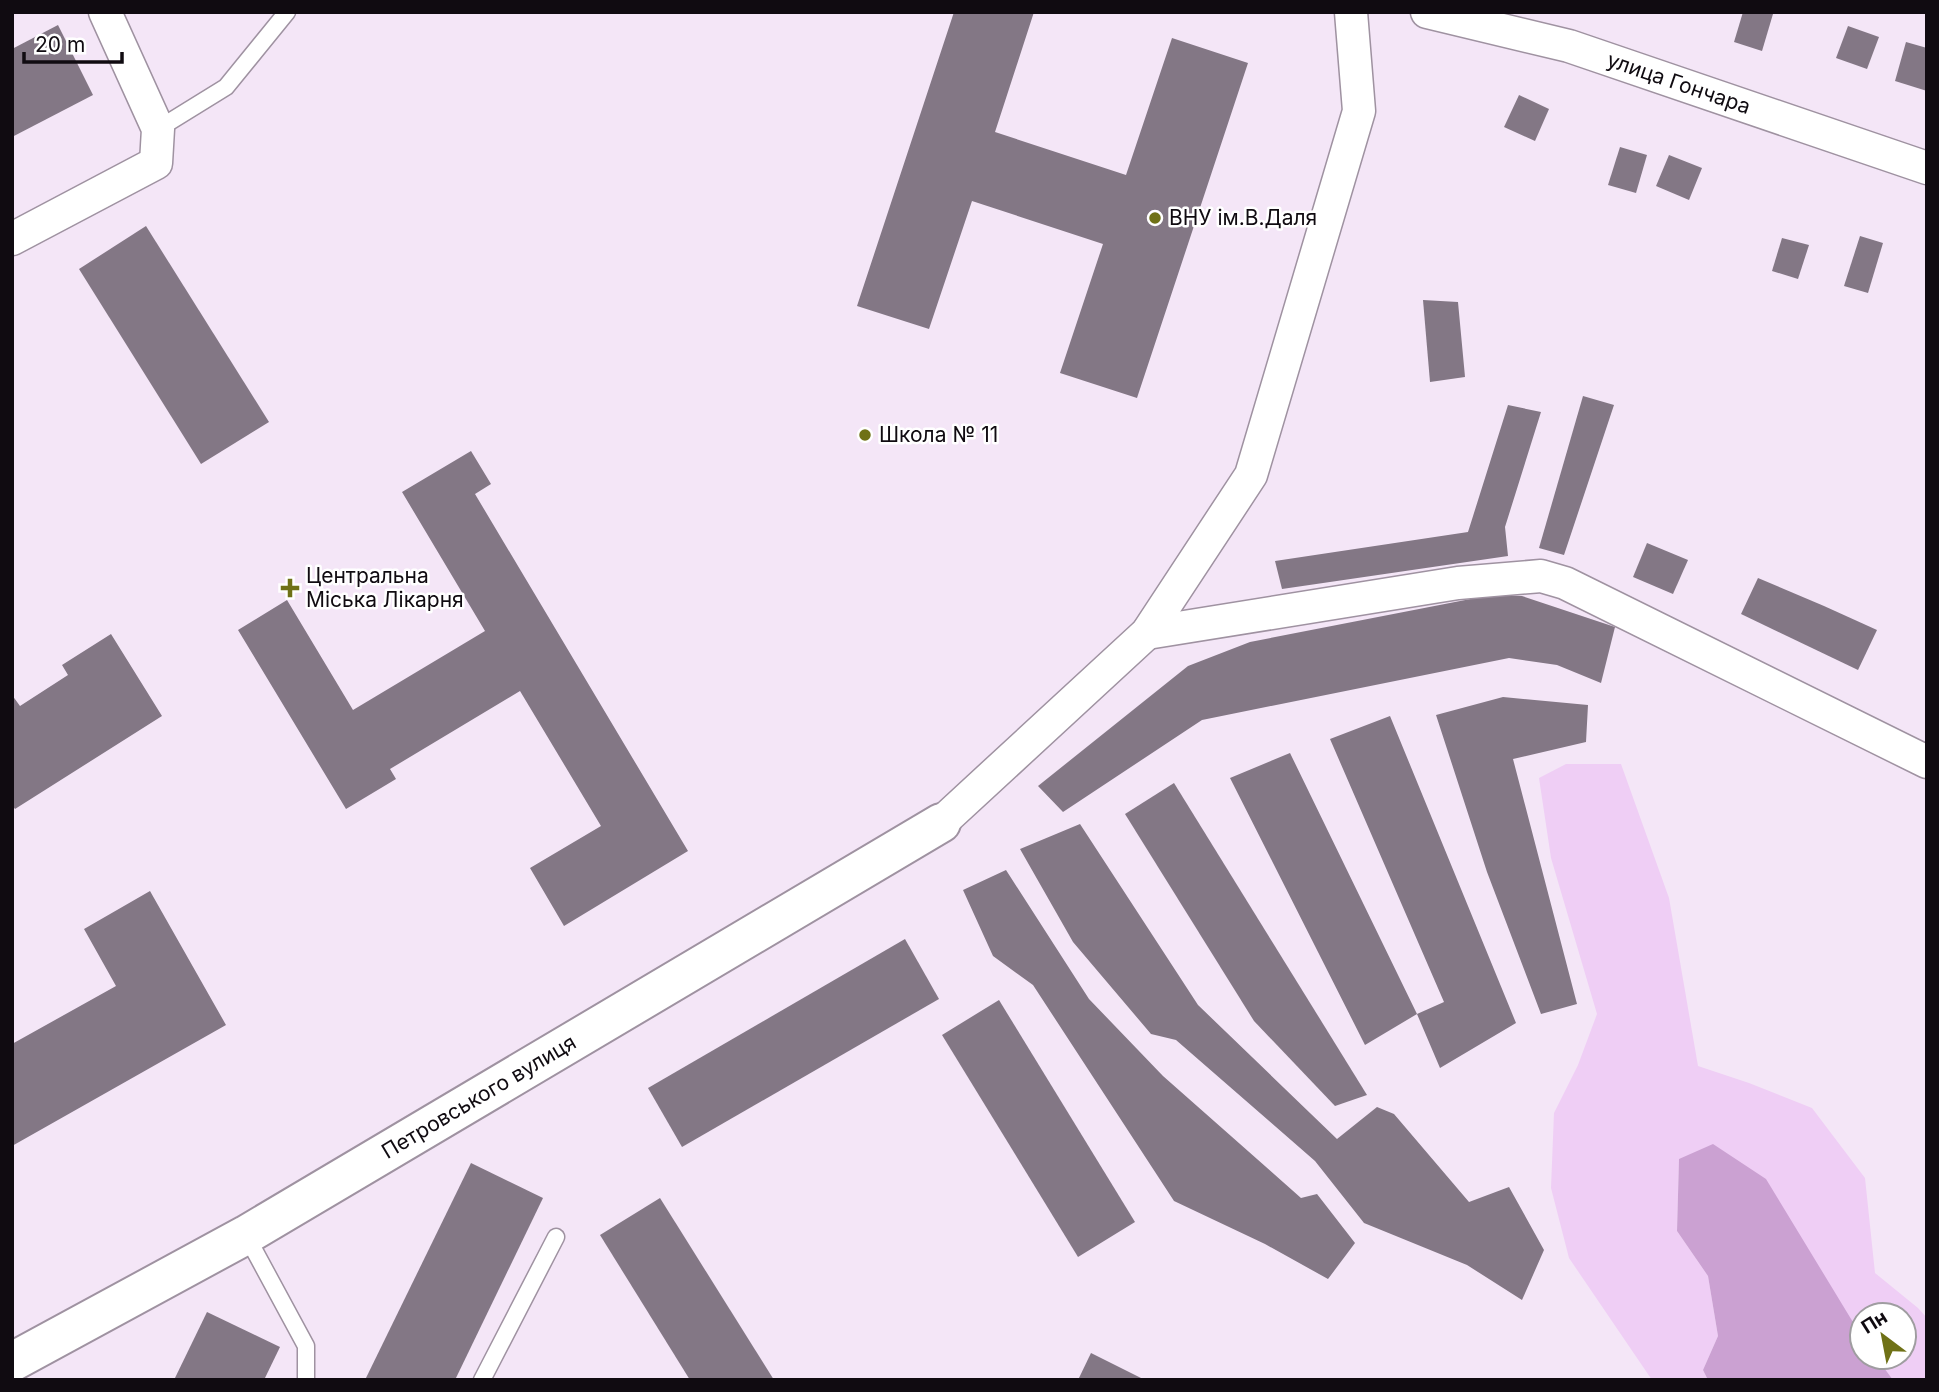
<svg xmlns="http://www.w3.org/2000/svg" width="1939" height="1392" font-family="Inter,sans-serif">
  <style>
    .green { fill: #efcef5 }
    .water { fill: #cba1d2 }
    .building { fill: #837785 }
    .lines { fill: none; stroke-linecap: round; stroke-linejoin: round }
    .service-casing { stroke: #9f92a1; stroke-width: 19 }
    .minor-casing { stroke: #9f92a1; stroke-width: 35 }
    .tertiary-casing { stroke: #9f92a1; stroke-width: 42 }
    .service { stroke: #fff; stroke-width: 16 }
    .minor { stroke: #fff; stroke-width: 32 }
    .tertiary { stroke: #fff; stroke-width: 38 }
    .poi-dot { fill: #6f7116; stroke: #fff; stroke-width: 2.5 }
    .labels { text-anchor: middle; stroke-width: 5; stroke-linejoin: round; paint-order: stroke }
    .street-label { font-size: 21px; fill: #100b11; stroke: #fff }
    .poi-label { font-size: 21px; fill: #100b11; stroke: #fff; text-anchor: start }
  </style>
  <rect width="100%" height="100%" fill="#f4e6f7"/>
  <path class="green" d="M1566,764H1621L1669,898L1698,1066L1749,1083L1812,1108L1865,1178L1875,1273L1918,1308L1927,1318V1380H1893L1876,1357H1904V1315H1862V1337L1852,1324L1679,1159L1677,1231L1708,1276L1718,1336L1703,1370L1708,1380H1652L1569,1258L1551,1188L1554,1113L1578,1065L1597,1014L1551,858L1539,778Z"/>
  <path class="water" d="M1713,1144L1766,1179L1862,1337V1357H1876L1893,1380H1708L1703,1370L1718,1336L1708,1276L1677,1231L1679,1159Z"/>
  <g class="building">
    <path d="M954,12H1034L995,132L1126,175L1172,38L1248,63L1137,398L1060,373L1103,244L972,201L929,329L857,306Z"/>
    <path d="M1743,12H1767L1773,14L1762,51L1734,42Z"/>
    <path d="M58,25L93,95L12,137V49Z"/>
    <path d="M1848,26L1879,37L1867,69L1836,58Z"/>
    <path d="M1906,42L1927,48V91L1895,81Z"/>
    <path d="M1519,95L1549,109L1535,141L1504,127Z"/>
    <path d="M1620,147L1647,155L1636,193L1608,185Z"/>
    <path d="M1669,155L1702,168L1689,200L1656,186Z"/>
    <path d="M146,226L269,422L201,464L79,269Z"/>
    <path d="M1860,236L1883,243L1868,293L1844,286Z"/>
    <path d="M1782,238L1809,245L1798,279L1772,271Z"/>
    <path d="M1423,300L1458,302L1465,377L1430,382Z"/>
    <path d="M1583,396L1614,405L1564,555L1539,548Z"/>
    <path d="M1508,405L1541,412L1505,527L1508,556L1282,589L1275,561L1468,532Z"/>
    <path d="M471,451L491,484L475,494L688,851L564,926L530,868L601,826L520,691L390,769L396,779L346,809L238,630L287,600L353,710L485,631L402,492Z"/>
    <path d="M1647,543L1688,560L1673,594L1633,577Z"/>
    <path d="M1758,578L1824,606L1877,630L1858,670L1741,614Z"/>
    <path d="M1491,595L1522,596L1615,627L1601,683L1557,665L1509,658L1202,720L1063,812L1038,786L1188,666L1250,642Z"/>
    <path d="M111,634L162,716L15,809L12,805V695L20,706L68,675L62,665Z"/>
    <path d="M1503,697L1588,705L1586,742L1513,759L1577,1004L1541,1014L1487,872L1436,715Z"/>
    <path d="M1390,716L1516,1023L1440,1068L1417,1014L1365,1045L1230,778L1290,753L1417,1014L1444,1002L1330,739Z"/>
    <path d="M1174,783L1367,1095L1335,1106L1254,1021L1125,814Z"/>
    <path d="M1080,824L1198,1005L1337,1139L1377,1107L1394,1114L1469,1202L1509,1187L1544,1250L1522,1300L1467,1265L1364,1223L1315,1161L1176,1040L1151,1034L1073,942L1020,849Z"/>
    <path d="M1006,870L1089,999L1163,1076L1301,1198L1317,1194L1355,1243L1328,1279L1265,1244L1174,1201L1033,985L993,956L963,890Z"/>
    <path d="M150,891L226,1025L12,1146V1044L116,986L84,929Z"/>
    <path d="M905,939L939,999L682,1147L648,1088Z"/>
    <path d="M999,1000L1135,1222L1078,1257L942,1035Z"/>
    <path d="M471,1163L543,1198L455,1380H365Z"/>
    <path d="M660,1198L774,1380H690L600,1235Z"/>
    <path d="M207,1312L280,1347L264,1380H174Z"/>
    <path d="M1091,1353L1145,1380H1078Z"/>
  </g>
  <g class="lines">
    <defs>
      <g id="service">
        <path d="M158,129L226,87L287,12"/>
        <path d="M246,1235L306,1346V1380"/>
        <path d="M482,1380L556,1237"/>
      </g>
      <g id="minor">
        <path id="s1" d="M1427,12L1569,46L1927,168"/>
        <path d="M12,239L156,163L158,129L105,12"/>
        <path d="M1147,633L1458,583L1541,576L1565,583L1927,762"/>
        <path d="M941,823L1147,633L1251,475L1359,111L1351,12"/>
      </g>
      <g id="tertiary">
        <path id="s2" d="M12,1362L246,1235L941,823"/>
      </g>
    </defs>
    <use href="#service" class="service-casing"/>
    <use href="#minor" class="minor-casing"/>
    <use href="#tertiary" class="tertiary-casing"/>
    <use href="#service" class="service"/>
    <use href="#minor" class="minor"/>
    <use href="#tertiary" class="tertiary"/>
  </g>
  <g class="poi-dot">
    <circle cx="1155" cy="218" r="7"/>
    <circle cx="865" cy="435" r="7"/>
    <path d="M286.5 577.5h7v7h7v7h-7v7h-7v-7h-7v-7h7z"/>
  </g>
  <g class="labels">
    <g class="street-label">
      <text dy="7" stroke="none"><textPath href="#s1" startOffset="262">улица Гончара</textPath></text>
      <text dy="7" stroke="none"><textPath href="#s2" startOffset="537">Петровського вулиця</textPath></text>
    </g>
    <g class="poi-label">
      <text x="1169" y="225">ВНУ ім.В.Даля</text>
      <text x="879" y="442">Школа № 11</text>
      <text x="306" y="583">Центральна<tspan x="306" dy="24">Міська Лікарня</tspan></text>
    </g>
  </g>
  <rect width="1939" height="1392" fill="none" stroke="#100b11" stroke-width="28"/>
  <g transform="translate(1883 1336) rotate(328)"><circle r="33" fill="#ffffff" stroke="#9f9da0" stroke-width="2"/>
  <path d="M0-5L12 26L0 18L-12 26Z" fill="#6f7116"/>
  <text y="-10" font-size="19" font-weight="bold" text-anchor="middle" fill="#100b11">Пн</text>
  </g>
  <path d="M24 52v10h98v-10" fill="none" stroke="#100b11" stroke-width="3.5"/>
  <text x="35" y="52" font-size="21" fill="#100b11" stroke="#ffffff" stroke-width="5" paint-order="stroke">20 m</text>
</svg>
